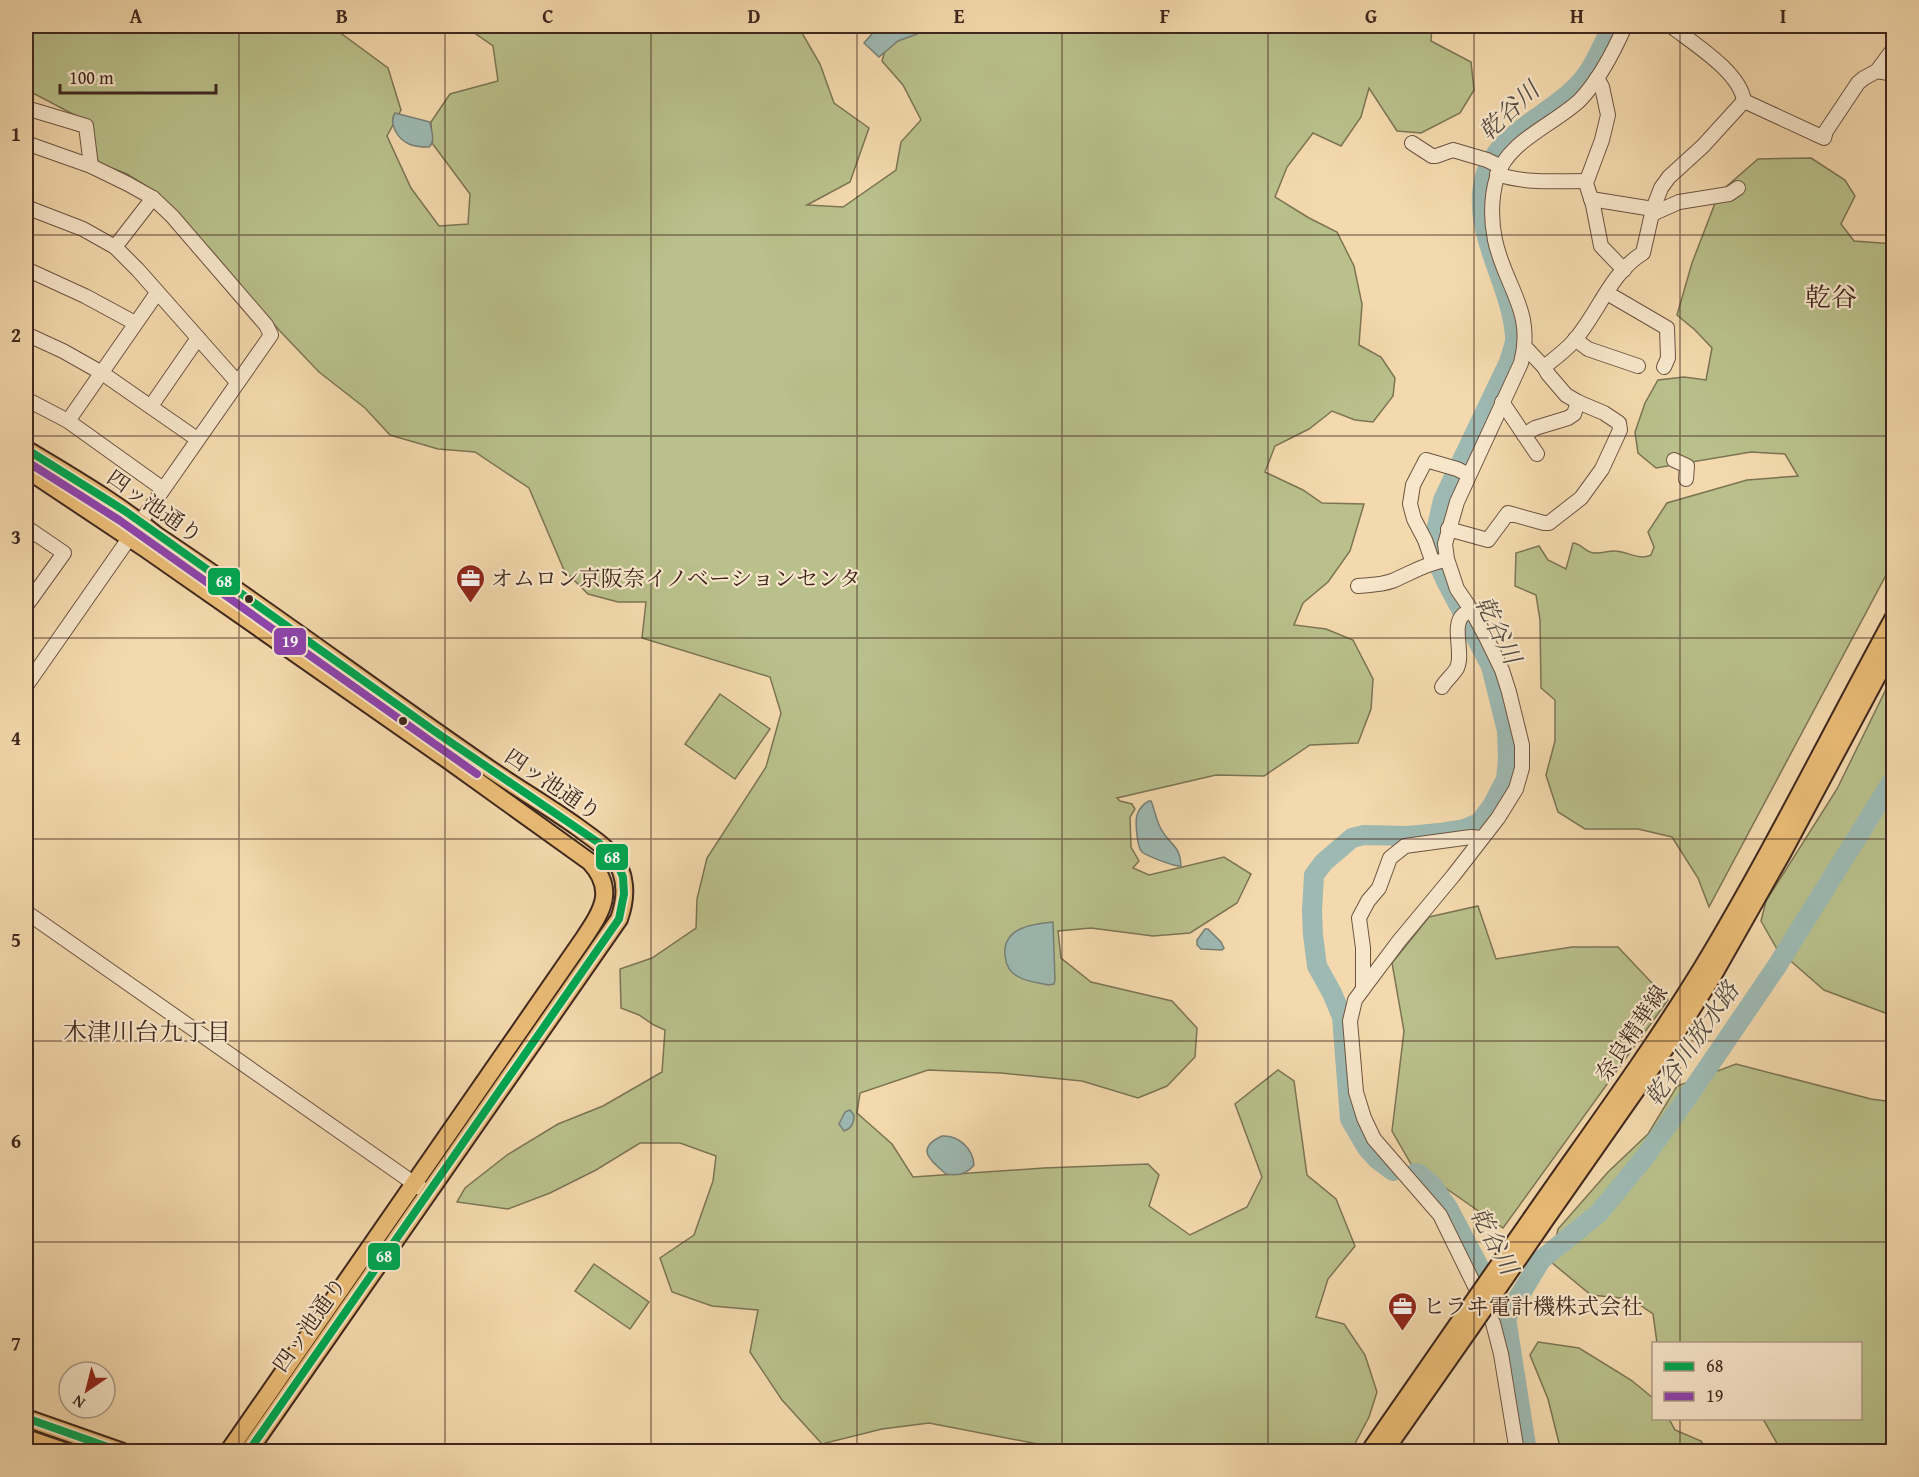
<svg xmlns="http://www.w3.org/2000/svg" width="1919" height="1477" font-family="'Gentium Book Plus','Noto Serif JP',serif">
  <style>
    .green { fill: #b9c08b; stroke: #7c7454; stroke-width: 1.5 }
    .water { fill: #9db9b2; stroke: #777f76; stroke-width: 1.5 }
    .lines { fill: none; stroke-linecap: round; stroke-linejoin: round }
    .river { stroke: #9db9b2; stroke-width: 20 }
    .minor-casing { stroke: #6c5441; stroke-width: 16 }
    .major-casing { stroke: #3f271d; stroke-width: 20 }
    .minor { stroke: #f7e6ca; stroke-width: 14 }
    .major { stroke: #eabc76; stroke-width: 16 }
    .major-bridge-casing { stroke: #3f271d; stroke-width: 20; stroke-linecap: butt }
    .major-bridge { stroke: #eabc76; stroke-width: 16 }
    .bus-1-casing { stroke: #f7e6ca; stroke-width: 12 }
    .bus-2-casing { stroke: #f7e6ca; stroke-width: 12 }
    .bus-1 { stroke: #00a651; stroke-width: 8 }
    .bus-2 { stroke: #8e44ad; stroke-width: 8 }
    .grid { fill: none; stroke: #3f271d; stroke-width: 1.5; stroke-opacity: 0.55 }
    .bus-dot { fill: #3f271d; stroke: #f7e6ca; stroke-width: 2 }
    .labels { text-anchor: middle; stroke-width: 4.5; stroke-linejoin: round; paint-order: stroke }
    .street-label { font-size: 22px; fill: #3f271d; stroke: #f7e6ca }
    .poi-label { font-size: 22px; fill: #3f271d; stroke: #f7e6ca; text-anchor: start }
    .water-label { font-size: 24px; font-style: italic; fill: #564c42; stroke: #f7e6ca }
    .neighbourhood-label { font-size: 24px; fill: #3f271d; stroke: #f7e6ca }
    .quarter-label { font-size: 26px; fill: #3f271d; stroke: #f7e6ca }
    .line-badge { stroke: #f7e6ca; stroke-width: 2 }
    .badge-label { font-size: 16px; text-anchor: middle; font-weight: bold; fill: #fff }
    .neatline { fill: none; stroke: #3f271d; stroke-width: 2 }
    .grid-label { font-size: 20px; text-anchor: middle; font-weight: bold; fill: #3f271d }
  </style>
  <rect width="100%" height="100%" fill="#f3d9ad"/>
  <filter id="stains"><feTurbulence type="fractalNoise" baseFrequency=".00333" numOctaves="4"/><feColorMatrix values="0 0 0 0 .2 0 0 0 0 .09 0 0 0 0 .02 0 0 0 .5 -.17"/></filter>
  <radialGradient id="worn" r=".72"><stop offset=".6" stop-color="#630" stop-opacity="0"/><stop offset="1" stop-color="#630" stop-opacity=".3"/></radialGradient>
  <g class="green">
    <path d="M26,26H331L388,68L401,110L387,136L411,188L439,226L468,224L470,194L432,143L431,122L450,94L498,81L493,46L470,30L439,26H798L820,64L834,103L869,128L850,182L807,205L843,207L896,170L901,142L921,120L903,85L882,61L888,40L904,26H1432L1431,41L1471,62L1474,90L1460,113L1421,133L1397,131L1369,88L1361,117L1341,146L1313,133L1287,167L1275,197L1309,218L1337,232L1354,266L1362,304L1359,345L1381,357L1395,378L1393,396L1373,422L1355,420L1332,411L1309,429L1275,446L1265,472L1303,490L1322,503L1364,504L1350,551L1328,582L1303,603L1294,625L1326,629L1353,640L1373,679L1371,709L1358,743L1310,745L1264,776L1216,775L1117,798L1120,801L1132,804L1135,809L1130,817L1131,847L1139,861L1133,868L1149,875L1224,857L1251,874L1237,903L1190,933L1153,936L1091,928L1058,931L1061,958L1091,982L1172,1001L1197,1028L1195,1057L1167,1086L1138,1098L1082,1081L1001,1073L928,1070L860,1093L857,1113L892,1144L913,1177L1044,1168L1148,1164L1159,1175L1149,1206L1190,1235L1247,1207L1262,1177L1235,1104L1278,1070L1294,1081L1307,1175L1336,1199L1355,1246L1328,1279L1316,1317L1344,1324L1365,1355L1377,1392L1369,1417L1351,1451H1074L929,1423L882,1429L822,1444L782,1400L750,1352L758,1310L712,1306L672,1292L660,1258L694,1235L713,1181L716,1156L680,1143H640L596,1170L550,1193L508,1209L457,1202L465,1188L507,1155L558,1124L603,1106L662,1072L665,1030L654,1025L639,1015L621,1008L620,969L652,958L696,928L697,899L707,858L766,767L781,713L770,677L642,638L646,602H618L588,594L564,570L529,488L475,452L438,449L390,435L365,408L319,372L278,329L211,250L157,193L127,174L96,162L88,122L31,92L26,91Z"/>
    <path d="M1811,158L1845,180L1855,196L1841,224L1854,241L1893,244V562L1709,907L1698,878L1672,837L1638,829H1585L1558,812L1546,775L1555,741V700L1541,688L1540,620L1536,595L1515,586L1516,553L1539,546L1548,560L1566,569L1573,543C1581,544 1583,549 1590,552C1598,555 1606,551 1614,551C1628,551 1638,561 1651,555L1654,547L1648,532L1667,503L1747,480L1798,476L1785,454L1751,452L1656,468L1638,453L1635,432L1645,403L1658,380L1684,377L1706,380L1712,348L1695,330L1677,315L1692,263L1719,193L1758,159Z"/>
    <path d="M1893,675V1016L1824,990L1777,949L1761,921L1766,901L1837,789Z"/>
    <path d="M720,694L770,729L735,779L685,744Z"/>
    <path d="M1478,906L1496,959L1572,947H1618L1668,1000L1503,1228L1411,1164L1392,1131L1404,1031L1392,963L1429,917Z"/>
    <path d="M1736,1064L1871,1099L1893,1102V1451H1788L1778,1445L1763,1419L1860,1418V1344L1657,1343L1653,1314L1631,1299L1591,1295L1551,1262L1558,1229L1608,1172L1648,1134L1677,1086Z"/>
    <path d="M594,1264L649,1302L630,1329L575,1291Z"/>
    <path d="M1538,1342L1579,1348L1631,1380L1653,1398L1654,1418L1669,1419L1675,1430L1701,1441L1708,1451H1561L1548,1399L1530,1355Z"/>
  </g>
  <g class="water">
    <path d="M879,26H923L917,34L898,41L879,57L864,43Z"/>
    <path d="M395,113L430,122C431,131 436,141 429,147C422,147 415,147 409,144C398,139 388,124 395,113Z"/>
    <path d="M1149,801H1151C1155,810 1156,820 1161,829C1170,846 1180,844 1181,866C1175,867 1147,856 1142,852C1137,848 1135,821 1137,815C1139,809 1143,804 1149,801Z"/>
    <path d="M1053,922L1055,980L1054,984L1049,985C1039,983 1026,982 1017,976C1009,972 1006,964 1005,956C1002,928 1031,924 1053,922Z"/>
    <path d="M1205,929H1208L1221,942L1224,948L1222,950L1201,949L1197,945V940Z"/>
    <path d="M850,1110L854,1115C854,1123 851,1129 844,1131L839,1124L845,1112Z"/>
    <path d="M942,1136C959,1135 973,1149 974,1165C967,1174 956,1176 946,1174C931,1161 914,1149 942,1136Z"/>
  </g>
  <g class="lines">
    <g class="river">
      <path d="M1393,1171L1377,1159L1367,1148L1350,1119L1342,1017L1332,993L1317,966L1313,935L1312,911L1314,875L1324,862L1352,838L1364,835L1408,836L1439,833L1464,829L1479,823L1492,806L1506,779L1508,760L1507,731L1491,666L1445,579L1438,563L1435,545L1436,531L1443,500L1509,362C1511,354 1516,344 1515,336C1511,281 1470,232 1485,176C1497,130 1561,112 1587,74C1597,60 1604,42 1612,26"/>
      <path d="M1415,1173L1419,1174L1431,1184L1448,1208L1506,1318L1527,1452"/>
      <path d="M1506,1318L1541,1260L1599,1213L1644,1158L1687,1098L1777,966L1894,778"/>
    </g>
    <defs>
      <g id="minor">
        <path d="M1671,26C1694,44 1740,72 1744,101"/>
        <path d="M1877,71L1894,74"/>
        <path d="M1597,78L1602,87L1608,115L1602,140L1586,183L1593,205L1601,246L1624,270"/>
        <path d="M1744,101L1824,138L1826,131L1858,83L1864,78L1877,71L1894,48"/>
        <path d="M26,108L86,126L91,166"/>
        <path d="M26,143L91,166L128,184L153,198L172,216L266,325L271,335L26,686"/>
        <path d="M1412,143L1432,156H1436L1453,150L1487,160L1501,167"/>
        <path d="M1497,174C1526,184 1556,181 1586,181"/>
        <path d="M1591,199L1653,209"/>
        <path d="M26,207L83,229L115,247L138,270L237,382"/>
        <path d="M1652,214L1679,202L1729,194L1738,188"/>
        <path d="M115,247L153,198"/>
        <path d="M26,269L85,296L135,323"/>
        <path d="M1607,293L1667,328L1668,358L1664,367"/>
        <path d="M26,334L63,351L102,373L197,439"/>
        <path d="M1575,339L1588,349L1638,366"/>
        <path d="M1544,367C1554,359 1565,351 1573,342C1598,314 1610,273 1643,253L1653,209L1661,188L1669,177L1703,146L1744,101"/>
        <path d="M26,399L68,421L163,489"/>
        <path d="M1502,402L1537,454"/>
        <path d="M151,406L198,338"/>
        <path d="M68,421L157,293"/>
        <path d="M1524,435L1535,428L1568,418L1574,414L1578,402"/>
        <path d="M1674,460L1687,466L1686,479"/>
        <path d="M26,527L64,553L26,606"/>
        <path d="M1448,529L1488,540L1508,513L1544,523H1549L1581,498L1602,469L1620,430L1619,423L1604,413L1578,402L1566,395L1548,374L1544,367L1525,347"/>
        <path d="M1433,563L1425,540L1414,519L1410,504L1413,485L1426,460L1457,469L1469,475"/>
        <path d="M1358,586C1369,585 1381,585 1392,581C1409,574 1423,565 1441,561"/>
        <path d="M1442,687C1446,680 1453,675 1457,668C1464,653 1451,626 1463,615C1465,613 1469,612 1472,611"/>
        <path d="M26,912L422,1189"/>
        <path d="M1363,989V948L1359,918L1368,901L1379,888L1390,858L1405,846L1471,837L1482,838"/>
        <path d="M1517,1452L1501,1354L1493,1323L1440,1215L1374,1139L1364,1118L1356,1092L1350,1021L1355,1000L1363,989L1399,941L1453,876L1498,818L1516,789L1522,768V745L1509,692L1502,670L1487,639L1472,611L1457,589L1447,559L1445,544L1457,502L1521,363C1535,311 1505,287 1495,240C1491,220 1491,197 1497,177C1506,142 1555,124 1580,100C1599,80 1614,51 1625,26"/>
      </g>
      <g id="major">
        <path d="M26,449C70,476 116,502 156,535C266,608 372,688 481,763C512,785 545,804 576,826C588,835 601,843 611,854C627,873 627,897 619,919L248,1452"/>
        <path d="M26,469L146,549L448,760L590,862C616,890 602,911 584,938L228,1452"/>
        <path d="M1533,1216C1590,1134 1650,1053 1702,968C1771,854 1830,734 1894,617"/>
        <path d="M1543,1223L1683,1023L1711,979L1783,852L1894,645"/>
        <path d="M26,1418L123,1452"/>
        <path d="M26,1438L67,1452"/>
        <path d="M1369,1452L1462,1318"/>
        <path d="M1384,1452L1470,1329"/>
      </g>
    </defs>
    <use href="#minor" class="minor-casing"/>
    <use href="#major" class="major-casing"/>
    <use href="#minor" class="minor"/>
    <use href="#major" class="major"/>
    <defs>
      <g id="major-bridge">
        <path d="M1462,1318L1533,1216"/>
        <path d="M1470,1329L1543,1223"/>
      </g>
    </defs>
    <use href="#major-bridge" class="major-bridge-casing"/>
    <use href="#major-bridge" class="major-bridge"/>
    <defs>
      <g id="bus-1">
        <path d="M26,449L125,511L440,735L599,843L616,861L623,877L624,894L619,919L248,1452"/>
        <path d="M26,1418L122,1452"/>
      </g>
      <path id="bus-2" d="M26,461L119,520L477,774"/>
    </defs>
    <use href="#bus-1" class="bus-1-casing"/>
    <use href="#bus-2" class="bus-2-casing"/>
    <use href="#bus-1" class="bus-1"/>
    <use href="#bus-2" class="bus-2"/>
  </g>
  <path class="grid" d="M239,26V1452M445,26V1452M651,26V1452M857,26V1452M1062,26V1452M1268,26V1452M1474,26V1452M1680,26V1344M26,235H1894M26,436H1894M26,638H1894M26,839H1894M26,1041H1894M26,1242H1894M1680,1418V1452"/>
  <defs>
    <symbol id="office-pin" viewBox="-11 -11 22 30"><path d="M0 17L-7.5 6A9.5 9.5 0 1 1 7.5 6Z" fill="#8f2418" stroke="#f7e6ca"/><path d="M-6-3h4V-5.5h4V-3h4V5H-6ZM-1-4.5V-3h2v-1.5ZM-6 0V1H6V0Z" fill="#fff"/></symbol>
  </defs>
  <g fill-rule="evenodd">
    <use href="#office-pin" x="454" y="562" width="33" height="45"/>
    <use href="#office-pin" x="1386" y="1290" width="33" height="45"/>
  </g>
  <g class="bus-dot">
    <circle cx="249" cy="599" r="5"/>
    <circle cx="403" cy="721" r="5"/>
  </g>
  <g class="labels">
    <g class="street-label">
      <text transform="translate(155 506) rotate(35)" y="8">四ッ池通り</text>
      <text transform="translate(553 784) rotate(34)" y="8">四ッ池通り</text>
      <text transform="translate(1631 1033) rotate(-56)" y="8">奈良精華線</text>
      <text transform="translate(309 1324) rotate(-55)" y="8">四ッ池通り</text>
    </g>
    <g class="poi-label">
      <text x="491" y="586">オムロン京阪奈イノベーションセンタ</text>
      <text x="1423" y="1314">ヒラヰ電計機株式会社</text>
    </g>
    <g class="water-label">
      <text transform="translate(1509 111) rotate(-43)" y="8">乾谷川</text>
      <text transform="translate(1498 630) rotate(64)" y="8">乾谷川</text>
      <text transform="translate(1692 1044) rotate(-55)" y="8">乾谷川放水路</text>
      <text transform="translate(1494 1241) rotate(62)" y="8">乾谷川</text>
    </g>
    <g class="neighbourhood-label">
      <text x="147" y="1040">木津川台九丁目</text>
    </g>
    <g class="quarter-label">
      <text x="1831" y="306">乾谷</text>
    </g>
  </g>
  <g class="line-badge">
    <rect x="207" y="567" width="34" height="29" rx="6" fill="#00a651"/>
    <rect x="273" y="627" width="34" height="29" rx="6" fill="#8e44ad"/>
    <rect x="595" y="843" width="34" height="28" rx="6" fill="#00a651"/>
    <rect x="367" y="1242" width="34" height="29" rx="6" fill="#00a651"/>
  </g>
  <g class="badge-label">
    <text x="224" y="587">68</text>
    <text x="290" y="647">19</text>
    <text x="612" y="863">68</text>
    <text x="384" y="1262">68</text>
  </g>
  <rect width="1919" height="1477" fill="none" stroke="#f3d9ad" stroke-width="66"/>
  <rect x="1652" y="1342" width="210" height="78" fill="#f7e6ca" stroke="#ad9a85" stroke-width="1.5"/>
  <rect x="1664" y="1362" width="30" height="9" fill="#00a651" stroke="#ad9a85" stroke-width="1.5"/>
  <text x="1706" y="1372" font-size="18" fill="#3f271d">68</text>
  <rect x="1664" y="1392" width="30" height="9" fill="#8e44ad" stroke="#ad9a85" stroke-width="1.5"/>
  <text x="1706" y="1402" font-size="18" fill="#3f271d">19</text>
  <g transform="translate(87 1390) rotate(215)"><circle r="28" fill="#f7e6ca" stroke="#ad9a85" stroke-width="1.5"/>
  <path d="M0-4.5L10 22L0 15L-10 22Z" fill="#8f2418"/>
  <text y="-9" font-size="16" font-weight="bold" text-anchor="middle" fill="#3f271d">N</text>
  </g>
  <path d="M60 84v9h156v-9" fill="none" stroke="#3f271d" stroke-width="3"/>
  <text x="69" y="84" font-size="18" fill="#3f271d" stroke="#f7e6ca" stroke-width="4.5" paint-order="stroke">100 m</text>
  <rect x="33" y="33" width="1853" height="1411" class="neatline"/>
  <g class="grid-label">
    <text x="136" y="23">A</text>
    <text x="342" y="23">B</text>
    <text x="548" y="23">C</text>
    <text x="754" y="23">D</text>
    <text x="959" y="23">E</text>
    <text x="1165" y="23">F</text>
    <text x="1371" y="23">G</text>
    <text x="1577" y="23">H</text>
    <text x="1783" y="23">I</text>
    <text x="16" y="141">1</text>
    <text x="16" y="342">2</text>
    <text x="16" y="544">3</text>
    <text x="16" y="745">4</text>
    <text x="16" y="947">5</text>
    <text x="16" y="1148">6</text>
    <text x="16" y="1350">7</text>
  </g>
  <rect width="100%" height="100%" filter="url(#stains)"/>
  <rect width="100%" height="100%" fill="url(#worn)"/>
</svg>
